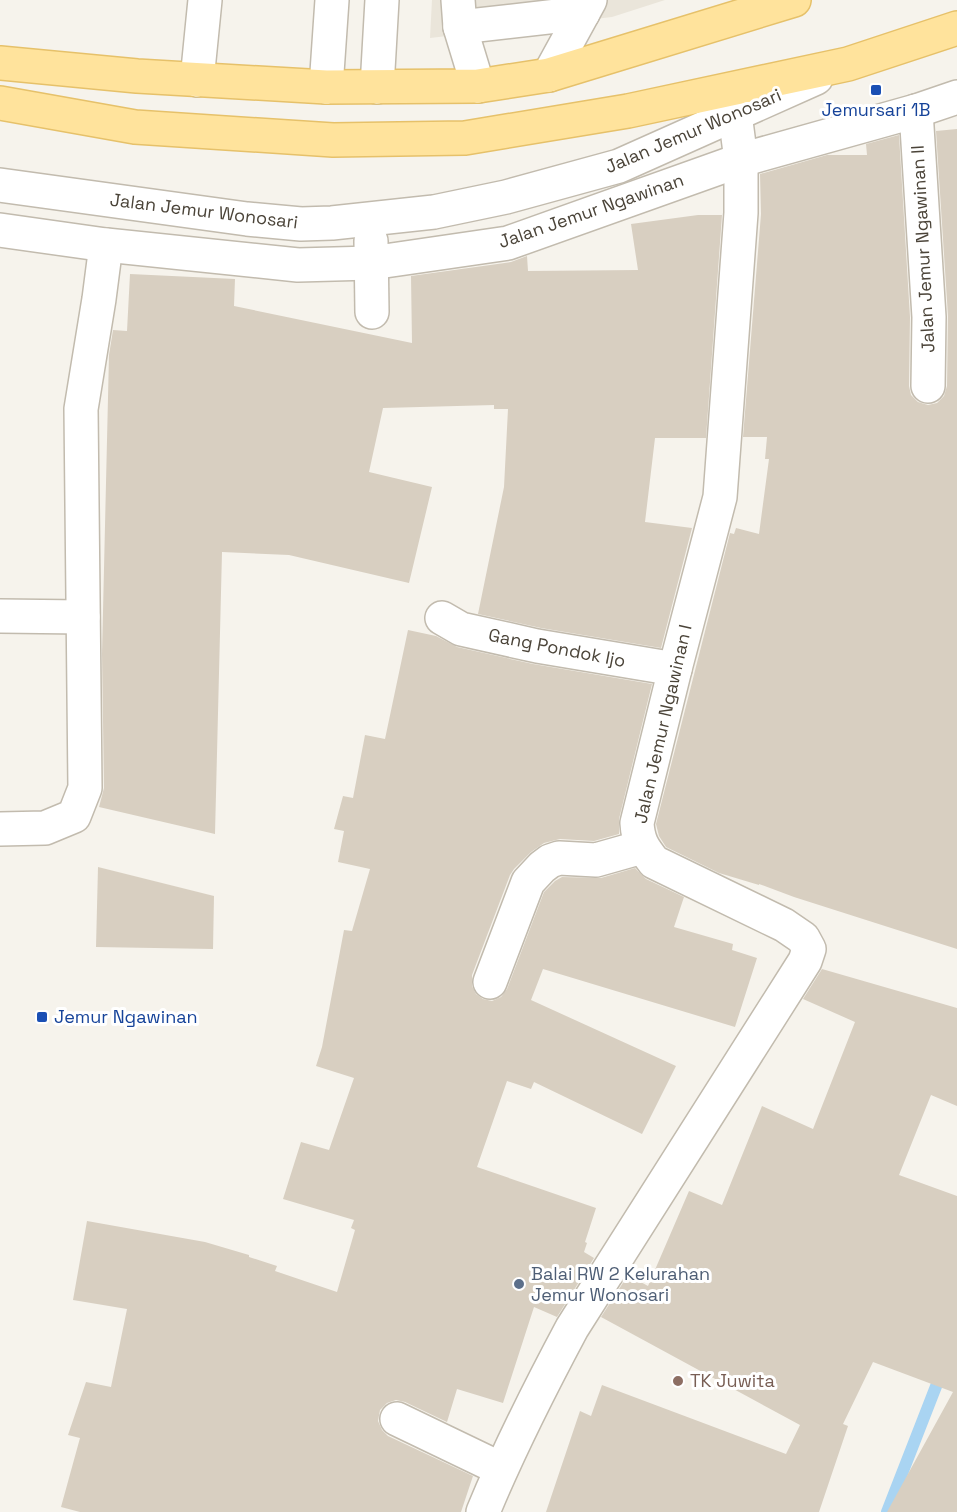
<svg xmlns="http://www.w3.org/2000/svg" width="957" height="1512" font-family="'Space Grotesk',sans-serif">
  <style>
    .residential { fill: #eae5da }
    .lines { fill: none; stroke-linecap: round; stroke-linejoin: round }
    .stream { stroke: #a9d4f2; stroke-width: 12 }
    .building { fill: #d8cfc1 }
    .minor-casing { stroke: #c2bbae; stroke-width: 36 }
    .major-casing { stroke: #e6c16a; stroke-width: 36 }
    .minor { stroke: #fff; stroke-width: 33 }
    .major { stroke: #ffe39c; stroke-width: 33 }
    .transit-dot { fill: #1a4fb4; stroke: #fff; stroke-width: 2 }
    .service-dot { fill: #5c6f8a; stroke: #fff; stroke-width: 2 }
    .education-dot { fill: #8d6e63; stroke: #fff; stroke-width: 2 }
    .labels { text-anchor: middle; stroke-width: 6; stroke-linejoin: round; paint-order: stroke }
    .transit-label { font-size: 18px; fill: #164399; stroke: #fff }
    .street-label { font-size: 18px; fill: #4b4439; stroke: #fff }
    .service-label { font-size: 18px; fill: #4e5e75; stroke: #fff; text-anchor: start }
    .education-label { font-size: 18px; fill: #785e54; stroke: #fff; text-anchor: start }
  </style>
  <rect width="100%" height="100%" fill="#f6f3ec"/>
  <path class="residential" d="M432,0H665L612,17L430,38Z"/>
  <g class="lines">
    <path class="stream" d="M887,1512L942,1371"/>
  </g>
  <g class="building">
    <path d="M957,129V949L794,897L759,884V885L719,873L666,847L659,836L656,824L730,533L734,534L736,528L759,534L769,459H765L767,437H743L761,214L760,174L827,155H867L866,144L899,135L910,317L909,386L911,395L918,402L928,405L937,403L944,396L947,386L948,316L936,131Z"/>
    <path d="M698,215H722L706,438H655L645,522L692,528L661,648L541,628L478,614L504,487L508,409H494V405L383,408L369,472L432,487L409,583L289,555L222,552L215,834L99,807L104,788L102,654L109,355L113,330L127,331L130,274L235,279L234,306L412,343L411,276L511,262L527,256L528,271L638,270L631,224Z"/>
    <path d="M408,630L436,636L457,647L533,664L652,684L619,819V834L594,841L560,839L544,843L531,852L514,869L510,875L472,975V986L476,994L483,999L492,1001L501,997L507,989L544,892L555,881L562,877L601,878L635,868L646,879L684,897L674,927L733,944L732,950L757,958L735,1027L543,969L531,1000L676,1066L642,1134L534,1082L531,1089L507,1081L477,1167L596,1208L585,1242L587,1243L584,1252L594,1258L557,1317L534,1307L503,1403L457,1389L447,1422L405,1402L396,1400L387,1403L380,1410L378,1421L382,1430L388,1436L473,1476L461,1512H80L61,1507L80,1438L68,1435L86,1382L111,1387L127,1309L73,1300L87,1221L205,1242L249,1255V1257L277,1266L275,1271L337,1292L355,1230L351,1228L354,1220L283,1199L301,1142L329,1150L354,1078L316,1066L322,1047L344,930L352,931L370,869L338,862L344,831L334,829L343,796L353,798L365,735L385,739Z"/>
    <path d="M98,867L214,896L213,949L96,947Z"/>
    <path d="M822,969L957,1008V1106L931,1095L899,1175L957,1196V1512H887L953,1392L873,1362L843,1424L848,1426L819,1512H546L580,1411L591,1416L602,1385L786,1454L800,1425L601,1317L628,1275L648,1286L689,1191L722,1205L762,1106L813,1129L855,1022L803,999Z"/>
  </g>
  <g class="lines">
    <defs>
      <g id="minor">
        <path d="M458,0L460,27L478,86"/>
        <path d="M460,27L583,13"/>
        <path d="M549,75L590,0"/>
        <path d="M197,80L205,0"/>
        <path d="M326,87L332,0"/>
        <path d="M377,87L382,0"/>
        <path d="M916,111L929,317L928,386"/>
        <path d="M0,185L247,219L301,224L332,223L434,212L506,197L619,166L816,78"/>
        <path d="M0,230L106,245L298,265L371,263L508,243L741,160L916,111L957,97"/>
        <path d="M371,241L372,312"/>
        <path d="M0,616L83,617"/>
        <path d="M442,618L461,629L537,646L675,669"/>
        <path d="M0,829L45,828L74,816L85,788L81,409L99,299L106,245"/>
        <path d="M490,982L528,882L542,867L550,861L559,858L596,860L642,847"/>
        <path d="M397,1419L501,1469"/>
        <path d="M483,1512C509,1449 540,1388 572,1328L805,961L809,949L803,938L784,925L654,862C643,848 638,841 637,823L675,669L720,497L741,213V160L735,114"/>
      </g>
      <g id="major">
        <path d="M0,63L137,76L326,87L478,86L549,75L794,0"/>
        <path d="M0,103L135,127L333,140L465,138L628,111L848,64L957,28"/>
      </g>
    </defs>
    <use href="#minor" class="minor-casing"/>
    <use href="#major" class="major-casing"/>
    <use href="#minor" class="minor"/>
    <use href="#major" class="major"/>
  </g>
  <g class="transit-dot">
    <rect x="870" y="84" width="12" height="12" rx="3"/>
    <rect x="36" y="1011" width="12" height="12" rx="3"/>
  </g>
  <circle class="service-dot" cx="519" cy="1284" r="6"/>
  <circle class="education-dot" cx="678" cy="1381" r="6"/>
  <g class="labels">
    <g class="transit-label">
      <text x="876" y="116">Jemursari 1B</text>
      <text x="54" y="1023" text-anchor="start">Jemur Ngawinan</text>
    </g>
    <g class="street-label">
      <text transform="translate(693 131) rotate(-23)" y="6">Jalan Jemur Wonosari</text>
      <text transform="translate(204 211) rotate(7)" y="6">Jalan Jemur Wonosari</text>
      <text transform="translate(591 211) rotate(-19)" y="6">Jalan Jemur Ngawinan</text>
      <text transform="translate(923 249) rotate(-93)" y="6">Jalan Jemur Ngawinan II</text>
      <text transform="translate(557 648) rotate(11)" y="6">Gang Pondok Ijo</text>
      <text transform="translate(663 724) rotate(-77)" y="6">Jalan Jemur Ngawinan I</text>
    </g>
    <g class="service-label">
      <text x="531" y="1280">Balai RW 2 Kelurahan<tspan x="531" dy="21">Jemur Wonosari</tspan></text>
    </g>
    <g class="education-label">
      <text x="690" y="1387">TK Juwita</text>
    </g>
  </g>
</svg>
